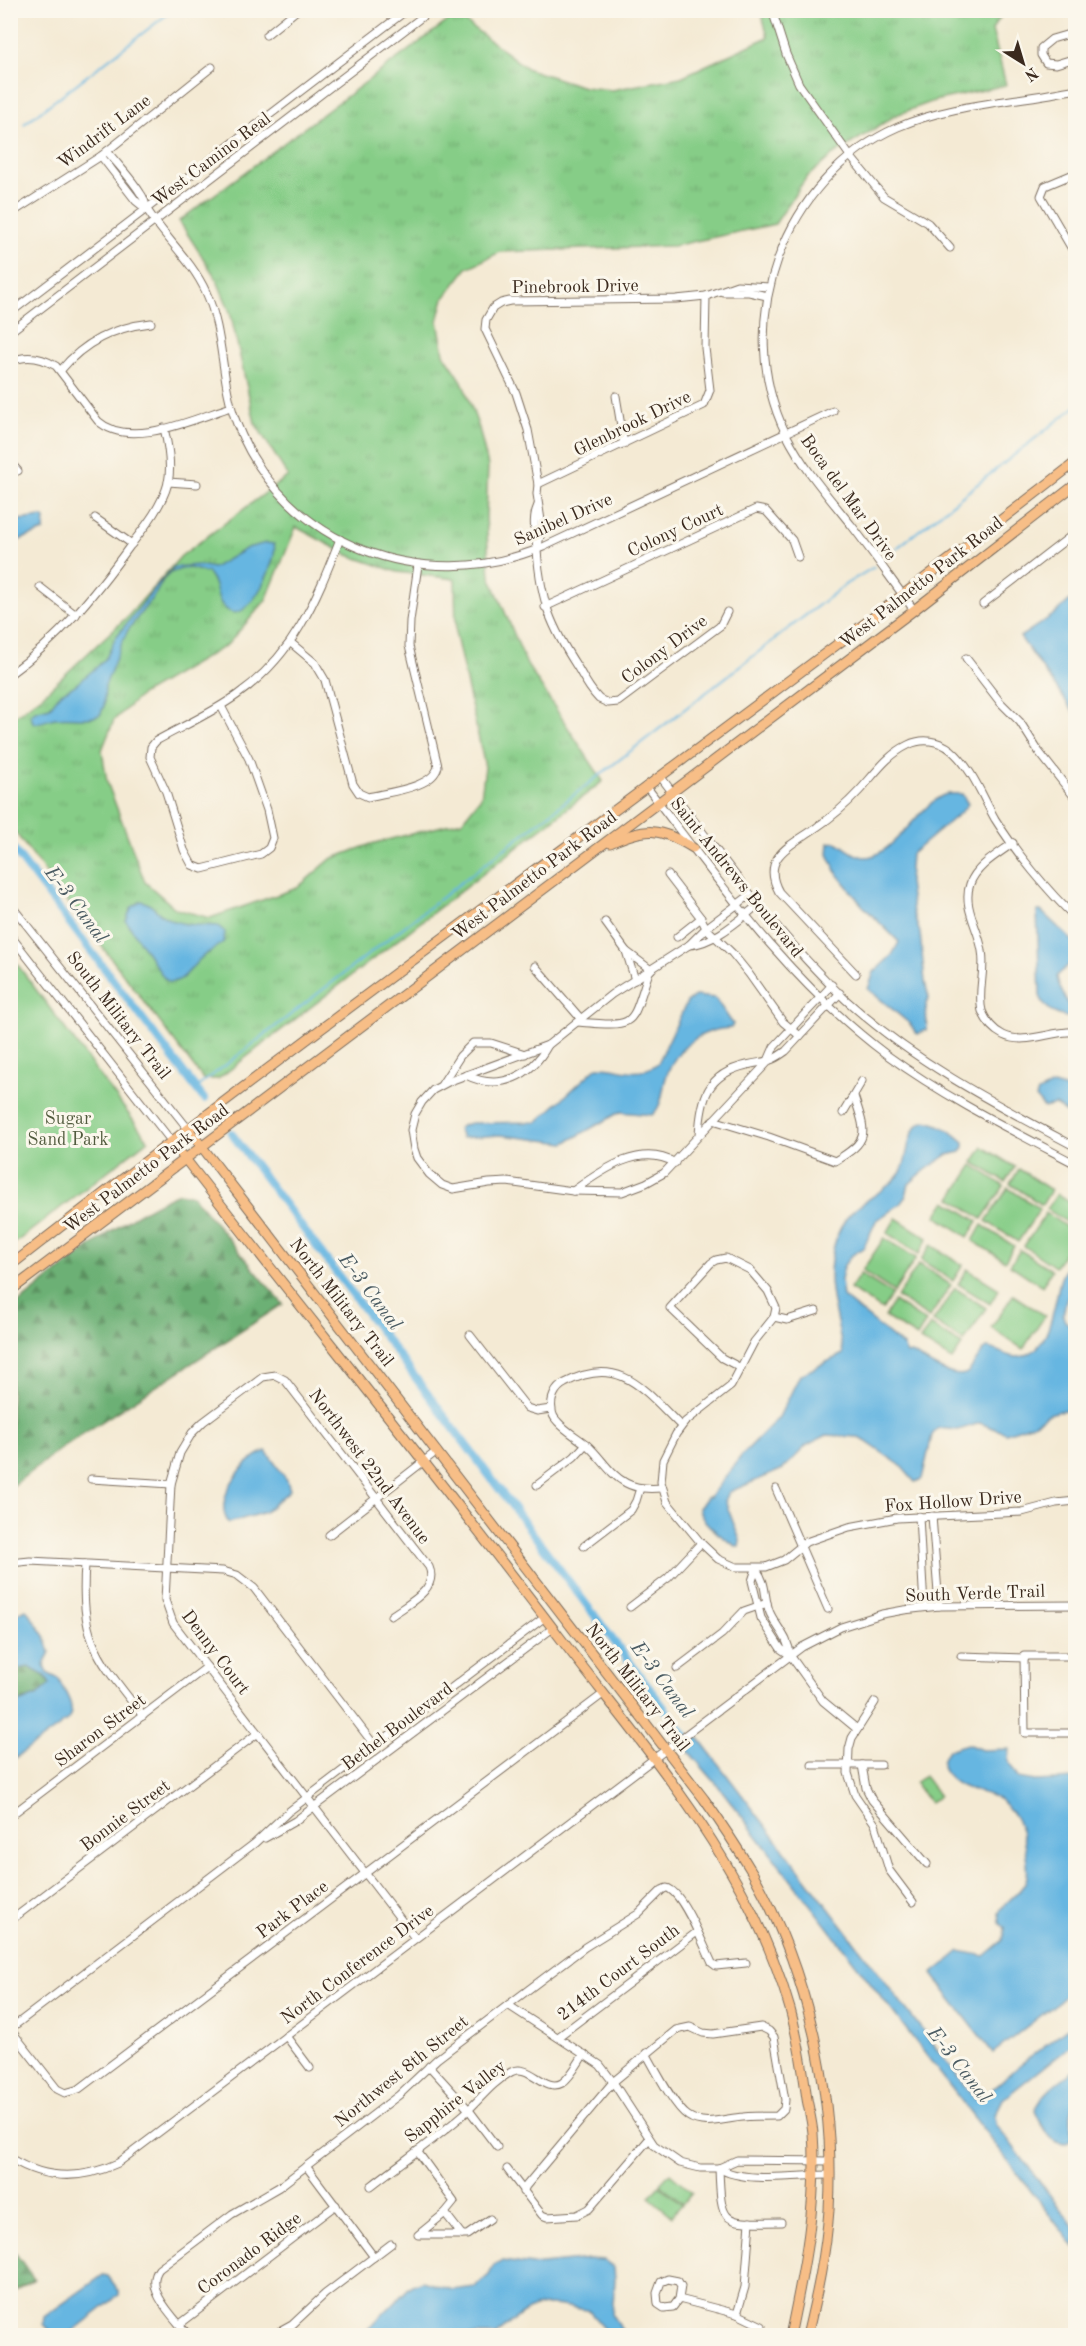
<svg xmlns="http://www.w3.org/2000/svg" width="1086" height="2346" font-family="'Old Standard TT',serif">
  <style>
    .grass { fill: url(#grass-tufts); stroke: #607c52; stroke-width: 1.5; fill-rule: evenodd }
    .forest { fill: url(#forest-firs); stroke: #546d49; stroke-width: 1.5 }
    .park { fill: #86cd87; stroke: #607c52; stroke-width: 1.5 }
    .water { fill: #66b6e1; stroke: #507080; stroke-width: 1.5 }
    .lines { fill: none; stroke-linecap: round; stroke-linejoin: round }
    .stream { stroke: #66b6e1; stroke-width: 2 }
    .canal { stroke: #66b6e1; stroke-width: 8 }
    .minor-casing { stroke: #7c6d5e; stroke-width: 9 }
    .major-casing { stroke: #7c6d5e; stroke-width: 11 }
    .minor { stroke: #fff; stroke-width: 7 }
    .major { stroke: #f7be87; stroke-width: 9 }
    .rail { stroke: #3b2a1e; stroke-width: 2; stroke-dasharray: 9 4.5; stroke-linecap: butt }
    .labels { text-anchor: middle; stroke-width: 6; stroke-linejoin: round; paint-order: stroke }
    .street-label { font-size: 18px; fill: #3b2a1e; stroke: #fbf7ec }
    .park-label { font-size: 18px; fill: #525b3e; stroke: #fbf7ec }
    .water-label { font-size: 20px; font-style: italic; fill: #4a5b62; stroke: #fbf7ec }
  </style>
  <defs>
    <pattern id="grass-tufts" width="24" height="20" patternUnits="userSpaceOnUse" patternTransform="scale(1.5)"><rect width="24" height="20" fill="#86cd87"/><path d="M3 7l-1-3M5 7V3M7 7l1-3M15 17l-1-3M17 17v-4M19 17l1-3" fill="none" stroke="#75b074"/></pattern>
    <pattern id="forest-firs" width="22" height="20" patternUnits="userSpaceOnUse" patternTransform="scale(1.5)"><rect width="22" height="20" fill="#6cb074"/><path d="M5 1l3.5 6h-7zM16 11l3.5 6h-7z" fill="#5a8f5f"/></pattern>
  </defs>
  <rect width="100%" height="100%" fill="#fbf7ec"/>
  <filter id="ink" filterUnits="userSpaceOnUse"><feTurbulence type="fractalNoise" baseFrequency=".0167" numOctaves="2"/><feDisplacementMap in="SourceGraphic" scale="12" xChannelSelector="R" yChannelSelector="G"/><feConvolveMatrix kernelMatrix="1 2 1 2 8 2 1 2 1" color-interpolation-filters="sRGB"/></filter>
  <filter id="wash" filterUnits="userSpaceOnUse"><feTurbulence type="fractalNoise" baseFrequency=".008" numOctaves="4" result="noise"/><feDisplacementMap in="SourceGraphic" scale="24" xChannelSelector="R" yChannelSelector="G"/><feGaussianBlur stdDeviation="1.35" result="paint"/><feColorMatrix in="noise" values="0 0 0 0 0 0 0 0 0 0 0 0 0 0 0 0 0 1.4 0 .05"/><feComposite in="paint" operator="in"/></filter>
  <g filter="url(#wash)">
    <rect width="100%" height="100%" fill="#f4ead4"/>
    <path class="grass" d="M761,11H1004L992,30L1006,85L934,101L896,115L833,155L806,178L775,224L673,246L500,252L467,268L444,298L438,321L444,354L462,381L479,428L488,466L486,518L490,576L527,665L603,781L218,1079H203L11,827V719L43,695L128,616L181,556L288,476L255,423L230,312L216,278L179,221L456,15L528,69L584,87L612,90L681,77L768,37ZM296,527L348,555L397,572L455,579L456,636L485,767L481,797L462,821L371,844L331,859L297,888L210,918L176,909L145,882L107,782L102,750L114,720L141,695L227,645L266,600Z"/>
    <g class="forest">
      <path d="M179,1193L192,1195L283,1304L64,1446L11,1487V1309C61,1270 121,1217 179,1193Z"/>
      <path d="M29,1667L45,1676L50,1684L38,1695L11,1706L10,1670Z"/>
      <path d="M11,2247L34,2279L11,2294Z"/>
    </g>
    <g class="park">
      <path d="M11,956L148,1140L11,1246Z"/>
      <path d="M983,1147L1015,1167L1005,1182L973,1162Z"/>
      <path d="M973,1165L1004,1186L982,1219L951,1198Z"/>
      <path d="M1019,1169L1051,1190L1042,1205L1010,1184Z"/>
      <path d="M1008,1188L1040,1209L1018,1242L986,1221Z"/>
      <path d="M1057,1194L1075,1206V1228L1047,1209Z"/>
      <path d="M946,1201L978,1221L968,1237L936,1216Z"/>
      <path d="M1046,1213L1075,1233V1237L1055,1267L1024,1246Z"/>
      <path d="M896,1218L928,1238L919,1254L887,1233Z"/>
      <path d="M982,1225L1014,1246L1005,1261L973,1241Z"/>
      <path d="M884,1238L916,1258L894,1292L862,1271Z"/>
      <path d="M931,1245L963,1265L953,1281L921,1260Z"/>
      <path d="M1020,1250L1052,1270L1042,1286L1010,1265Z"/>
      <path d="M919,1264L951,1285L929,1318L897,1297Z"/>
      <path d="M967,1269L999,1289L990,1304L958,1284Z"/>
      <path d="M860,1274L892,1294L882,1310L850,1289Z"/>
      <path d="M955,1288L986,1308L964,1342L933,1321Z"/>
      <path d="M1013,1295L1045,1316L1023,1349L991,1328Z"/>
      <path d="M894,1301L926,1322L917,1337L885,1317Z"/>
      <path d="M930,1325L962,1345L952,1360L920,1340Z"/>
      <path d="M924,1776L939,1796L930,1803L915,1783Z"/>
      <path d="M670,2173L692,2192L683,2203L660,2184Z"/>
      <path d="M659,2185L682,2204L672,2216L649,2197Z"/>
    </g>
    <g class="water">
      <path d="M42,517L45,519L44,531L19,540L11,547V521Z"/>
      <path d="M266,543L274,544C279,560 250,620 231,612C213,604 220,585 208,573L190,568L181,569L170,573L163,580L156,593L128,630L121,645L105,686L104,706L100,715C87,721 71,716 56,718C48,719 40,724 33,723L31,715L35,711L50,707L61,693L74,686L98,666L106,658L116,637L159,583L174,567L199,565L213,568L247,548Z"/>
      <path d="M1075,596V714L1020,637L1053,615Z"/>
      <path d="M962,794L968,804L960,813L911,854L909,882L913,913L920,933L925,982L929,998L926,1003L927,1030L917,1034L910,1024L868,989L874,972L892,955L899,942L862,905L838,875L828,854L829,843L836,842C844,846 852,854 860,856C888,865 918,805 944,795C949,793 957,794 962,794Z"/>
      <path d="M141,901C151,902 156,912 165,917C181,926 200,925 218,926L225,932L224,941C217,949 207,952 200,959C190,968 185,982 169,982L164,978L126,921L131,908Z"/>
      <path d="M1037,911H1041L1075,943V959L1057,976C1058,991 1071,1001 1070,1017C1057,1017 1045,1009 1040,996Z"/>
      <path d="M695,996L715,998L733,1024L731,1028C699,1029 673,1050 665,1081C662,1093 662,1107 652,1115L620,1112L565,1143L500,1135L462,1138L458,1129L463,1125L471,1123L537,1122L597,1067C621,1066 636,1080 658,1063L687,1002Z"/>
      <path d="M1053,1085L1075,1091V1118L1055,1105L1044,1108L1036,1098L1038,1092Z"/>
      <path d="M926,1121C941,1124 953,1132 964,1142V1147L961,1152L947,1155L924,1171L909,1184L906,1196L900,1204L876,1221L864,1247L851,1256L844,1265L841,1280L843,1297L903,1346L907,1354L912,1353C923,1360 958,1384 969,1371C976,1363 978,1354 987,1348C998,1349 1008,1358 1018,1357C1051,1354 1054,1304 1060,1281C1062,1273 1071,1260 1075,1253V1289L1066,1300L1063,1316L1065,1321L1075,1329V1412L1064,1410L1049,1414L1033,1424L1006,1433L980,1423L958,1430L938,1428L932,1435L922,1479L915,1482L900,1465L865,1441L856,1437L827,1435L807,1445L783,1469L729,1492L725,1501L740,1540L739,1546H736C725,1539 699,1522 699,1508L707,1497H710L742,1455L779,1417L800,1375L843,1354C838,1315 823,1287 834,1246C837,1234 842,1222 851,1213C865,1199 891,1188 901,1172C910,1156 905,1127 926,1121Z"/>
      <path d="M266,1451L287,1480L290,1490L265,1512L229,1523C211,1500 244,1459 266,1451Z"/>
      <path d="M26,1609L45,1636L50,1652L44,1665L47,1673L59,1679C64,1694 77,1704 68,1720L11,1761V1706L38,1695L50,1684L45,1676L29,1667L11,1670V1620L13,1616Z"/>
      <path d="M697,1736L975,2099L987,2094L1017,2067L1075,2022V2042L1003,2099L995,2115L996,2124L1075,2228V2248L720,1788L684,1746Z"/>
      <path d="M967,1744L982,1750L1009,1749L1008,1761L1018,1778L1035,1781L1075,1779V1989L993,2053L932,1974L960,1951L984,1956L1003,1940L1005,1928L1000,1923L999,1912C1006,1900 1022,1893 1026,1880C1030,1871 1026,1858 1025,1848C1023,1831 1016,1814 1003,1803C987,1788 965,1796 946,1774C939,1766 942,1758 948,1750Z"/>
      <path d="M1075,2070V2100L1071,2115V2140L1065,2144C1048,2142 1042,2125 1035,2111C1043,2092 1059,2081 1075,2070Z"/>
      <path d="M589,2259L604,2260L614,2268L615,2280L612,2315L625,2335H610L588,2310C571,2308 550,2302 535,2307C520,2312 508,2326 496,2335H367L368,2329L412,2285L422,2281L453,2290L475,2287L489,2275L494,2265L502,2261L533,2265Z"/>
      <path d="M103,2275L108,2276L119,2291V2295L68,2335H53L43,2324L44,2317Z"/>
    </g>
    <g class="lines">
      <g class="stream">
        <path d="M24,124L173,10"/>
        <path d="M883,559L1076,406"/>
        <path d="M196,1088L846,584L874,567"/>
      </g>
      <g class="canal">
        <path d="M10,845L204,1099"/>
        <path d="M231,1133L696,1750"/>
      </g>
    </g>
  </g>
  <g filter="url(#ink)">
    <g class="lines">
      <defs>
        <g id="minor">
          <path d="M772,10L786,54L799,84L850,156L884,197L928,223L950,248"/>
          <path d="M1076,32L1052,39L1041,48V55L1046,63L1056,64L1076,58"/>
          <path d="M266,35L297,10"/>
          <path d="M107,151C118,165 132,179 141,194C145,199 145,205 148,211C166,239 192,261 206,292C225,334 220,381 237,424C285,547 424,596 543,547L833,411"/>
          <path d="M101,156L136,201L146,209"/>
          <path d="M1076,173L1045,186L1041,196L1076,256"/>
          <path d="M10,214L101,156L212,67"/>
          <path d="M723,292H749L767,296"/>
          <path d="M10,313L407,10"/>
          <path d="M10,332L431,10"/>
          <path d="M10,362C26,354 41,357 56,366L98,421C130,450 196,418 231,407"/>
          <path d="M61,370C85,341 115,327 151,323"/>
          <path d="M616,396L624,444"/>
          <path d="M10,462L18,471"/>
          <path d="M168,482L197,484"/>
          <path d="M538,484L704,405L710,390L705,348L706,296"/>
          <path d="M538,505C531,520 536,534 537,551C541,601 550,625 578,668C584,679 590,690 599,699L608,703L618,702L720,626L727,612"/>
          <path d="M95,518L132,544"/>
          <path d="M537,550L542,527L537,494L538,484L528,430L516,393L485,329L486,320L493,308L501,303L510,301L676,299L706,296L737,285L769,287"/>
          <path d="M40,587L76,615"/>
          <path d="M983,604L1076,532"/>
          <path d="M545,607L756,509L766,511L792,540L798,557"/>
          <path d="M914,610C893,582 873,553 852,526C828,496 803,468 786,434C731,322 784,177 898,127C954,103 1017,102 1076,89"/>
          <path d="M291,643L315,663L325,680L353,784L359,793L368,797C388,792 434,788 438,766L409,646L410,621L418,565"/>
          <path d="M966,658L1000,702L1020,722L1039,752L1076,799"/>
          <path d="M10,674C59,639 95,594 130,546C144,528 162,506 168,483C172,465 168,445 164,428"/>
          <path d="M221,706L249,759L267,810L273,838L269,848L261,854L202,869L192,865L184,850L166,792L150,757L151,747L156,741C183,726 212,713 237,695C294,655 315,602 340,539"/>
          <path d="M660,776C719,853 775,933 846,1000C914,1062 995,1104 1076,1147"/>
          <path d="M646,786C719,882 789,982 887,1055C946,1098 1011,1130 1076,1164"/>
          <path d="M1013,843C998,854 976,866 970,884C962,907 979,929 982,951C986,971 977,992 982,1011C986,1021 993,1030 1003,1035C1025,1046 1052,1030 1076,1032"/>
          <path d="M668,875L701,918L706,928L732,953L749,974L783,1022L800,1036"/>
          <path d="M750,895L706,928L689,945L612,994L548,1045L450,1081L433,1090L422,1102L415,1114L411,1130L414,1149L417,1158L429,1174L442,1185L453,1189L489,1183L507,1182L573,1191L622,1192L646,1183L664,1173L767,1063L774,1047L832,985"/>
          <path d="M10,904L189,1130"/>
          <path d="M605,922L626,951L651,970"/>
          <path d="M10,935L172,1142"/>
          <path d="M677,937L701,918"/>
          <path d="M689,945C713,944 739,920 758,905"/>
          <path d="M626,951L635,980"/>
          <path d="M535,966L581,1019"/>
          <path d="M856,974L779,892C759,856 794,844 817,827C832,817 846,805 859,791C874,775 887,755 908,745C922,738 939,740 951,750C972,768 982,796 995,819C1015,851 1048,892 1076,918"/>
          <path d="M578,1022C639,1027 630,1027 649,972"/>
          <path d="M466,1075C500,1092 531,1076 548,1045"/>
          <path d="M442,1084L460,1056L473,1043H491L525,1054"/>
          <path d="M843,1113L862,1081"/>
          <path d="M713,1120L769,1137L835,1161C871,1140 866,1133 854,1096"/>
          <path d="M699,1135C701,1098 707,1074 747,1065C768,1060 768,1064 786,1051L840,993"/>
          <path d="M573,1191C601,1171 640,1142 675,1163"/>
          <path d="M774,1317L787,1320L816,1311"/>
          <path d="M470,1335L527,1408L537,1411L551,1409"/>
          <path d="M741,1368L722,1358L670,1308L711,1263L716,1260L726,1258L750,1270L768,1291L776,1308L774,1317L754,1342L731,1386L685,1422L676,1434L663,1460L661,1482L667,1502L701,1543L718,1559L736,1567H766L784,1560L806,1542L849,1527L897,1518L1022,1512L1056,1503L1076,1501"/>
          <path d="M91,1479L171,1484"/>
          <path d="M537,1485L574,1457L586,1444"/>
          <path d="M662,1488C649,1489 637,1489 626,1483C609,1474 601,1457 587,1445C577,1437 566,1431 558,1422C555,1419 552,1415 552,1410C550,1399 555,1388 565,1383C620,1353 646,1392 681,1426"/>
          <path d="M776,1489L828,1609"/>
          <path d="M919,1516L924,1607"/>
          <path d="M932,1516L939,1606"/>
          <path d="M329,1535L437,1451"/>
          <path d="M584,1546L631,1510L636,1501L640,1488"/>
          <path d="M10,1563L30,1561L223,1571L237,1575L254,1588L375,1746"/>
          <path d="M85,1564C80,1642 97,1657 143,1716"/>
          <path d="M756,1569L752,1581L761,1618L781,1649L790,1655L823,1701L857,1729"/>
          <path d="M756,1569C768,1585 763,1596 770,1613C777,1628 789,1638 790,1655"/>
          <path d="M630,1607L668,1578L701,1543"/>
          <path d="M391,1616C407,1604 439,1590 429,1567L285,1380L275,1375L263,1377L203,1422L192,1433L180,1453L171,1484L165,1600L173,1623L415,1938"/>
          <path d="M961,1656L1025,1658"/>
          <path d="M1076,1656H1024L1025,1733H1076"/>
          <path d="M677,1668L722,1634L744,1611L767,1603"/>
          <path d="M875,1702L852,1738L849,1749L848,1773L855,1795L875,1824L889,1870L913,1902"/>
          <path d="M812,1765H881"/>
          <path d="M862,1765L866,1788L872,1800L927,1864"/>
          <path d="M10,1816L207,1667"/>
          <path d="M265,1838L295,1821L553,1628"/>
          <path d="M10,1921L258,1733"/>
          <path d="M508,2005L600,2065L613,2082L654,2145L680,2163L700,2168H719L737,2160L830,2161"/>
          <path d="M10,2029L57,2089L65,2093L79,2089L603,1694"/>
          <path d="M10,2029L255,1843L288,1812L545,1617"/>
          <path d="M286,2036L310,2068"/>
          <path d="M558,2037L697,1932"/>
          <path d="M429,2066L469,2110L497,2147"/>
          <path d="M417,2151L454,2202L445,2213L418,2235H467L490,2219"/>
          <path d="M10,2158C45,2180 82,2180 118,2163L802,1647L841,1627L882,1614L904,1610L939,1606L1076,1605"/>
          <path d="M306,2166L374,2257"/>
          <path d="M719,2168C743,2184 800,2175 829,2175"/>
          <path d="M719,2168C721,2229 724,2222 781,2222"/>
          <path d="M507,2169L542,2215L547,2217L577,2215L589,2209L649,2139"/>
          <path d="M371,2186C402,2162 434,2140 463,2115C479,2101 491,2083 511,2072C529,2062 545,2093 562,2083C571,2077 578,2063 584,2054"/>
          <path d="M523,2192L526,2186L613,2082L676,2030L690,2027L703,2033L713,2034L761,2027L769,2031L774,2037L785,2100L784,2109L777,2116C766,2116 754,2116 743,2117C726,2118 704,2127 688,2116C674,2107 655,2069 646,2053"/>
          <path d="M445,2213L462,2235"/>
          <path d="M679,2299L673,2307L664,2308L658,2304L657,2293L661,2282L668,2279L678,2281L681,2286L679,2299L737,2314L762,2326"/>
          <path d="M737,2314L745,2287L750,2222"/>
          <path d="M180,2324L336,2205"/>
          <path d="M189,2336C176,2319 143,2290 159,2269L232,2214L279,2187L399,2095L437,2059L508,2005L585,1947L638,1914L662,1890C666,1888 667,1887 671,1890C685,1899 704,1946 712,1963L716,1966L746,1963"/>
          <path d="M272,2336L292,2325L325,2294L391,2244"/>
        </g>
        <g id="major">
          <path d="M610,843C647,827 658,827 693,848"/>
          <path d="M189,1130L704,1799C721,1823 737,1847 752,1872C808,1971 836,2096 829,2210C826,2253 817,2294 807,2336"/>
          <path d="M172,1142C300,1307 432,1469 558,1635C648,1753 749,1863 790,2009C798,2038 803,2069 807,2099C809,2110 812,2122 813,2133C818,2200 804,2270 790,2336"/>
          <path d="M10,1266C361,992 725,735 1076,462"/>
          <path d="M10,1291L914,610L1076,484"/>
        </g>
      </defs>
      <use href="#minor" class="minor-casing"/>
      <use href="#major" class="major-casing"/>
      <use href="#minor" class="minor"/>
      <use href="#major" class="major"/>
      <path class="rail" d="M10,2328L16,2336"/>
    </g>
  </g>
  <g class="labels">
    <g class="street-label">
      <text transform="translate(104 131) rotate(-37)" y="6">Windrift Lane</text>
      <text transform="translate(211 159) rotate(-37)" y="6">West Camino Real</text>
      <text transform="translate(575 286) rotate(-1)" y="6">Pinebrook Drive</text>
      <text transform="translate(632 423) rotate(-26)" y="6">Glenbrook Drive</text>
      <text transform="translate(849 497) rotate(54)" y="6">Boca del Mar Drive</text>
      <text transform="translate(563 519) rotate(-24)" y="6">Sanibel Drive</text>
      <text transform="translate(675 530) rotate(-25)" y="6">Colony Court</text>
      <text transform="translate(921 582) rotate(-38)" y="6">West Palmetto Park Road</text>
      <text transform="translate(664 649) rotate(-37)" y="6">Colony Drive</text>
      <text transform="translate(534 875) rotate(-37)" y="6">West Palmetto Park Road</text>
      <text transform="translate(737 877) rotate(51)" y="6">Saint Andrews Boulevard</text>
      <text transform="translate(119 1015) rotate(52)" y="6">South Military Trail</text>
      <text transform="translate(146 1168) rotate(-37)" y="6">West Palmetto Park Road</text>
      <text transform="translate(342 1302) rotate(52)" y="6">North Military Trail</text>
      <text transform="translate(370 1466) rotate(53)" y="6">Northwest 22nd Avenue</text>
      <text transform="translate(953 1501) rotate(-4)" y="6">Fox Hollow Drive</text>
      <text transform="translate(975 1593) rotate(-2)" y="6">South Verde Trail</text>
      <text transform="translate(216 1652) rotate(53)" y="6">Denny Court</text>
      <text transform="translate(638 1687) rotate(52)" y="6">North Military Trail</text>
      <text transform="translate(397 1726) rotate(-37)" y="6">Bethel Boulevard</text>
      <text transform="translate(100 1730) rotate(-37)" y="6">Sharon Street</text>
      <text transform="translate(125 1815) rotate(-37)" y="6">Bonnie Street</text>
      <text transform="translate(292 1909) rotate(-37)" y="6">Park Place</text>
      <text transform="translate(357 1964) rotate(-37)" y="6">North Conference Drive</text>
      <text transform="translate(618 1972) rotate(-37)" y="6">214th Court South</text>
      <text transform="translate(401 2071) rotate(-39)" y="6">Northwest 8th Street</text>
      <text transform="translate(455 2101) rotate(-38)" y="6">Sapphire Valley</text>
      <text transform="translate(249 2253) rotate(-37)" y="6">Coronado Ridge</text>
    </g>
    <g class="park-label">
      <text x="68" y="1124">Sugar<tspan x="68" dy="21">Sand Park</tspan></text>
    </g>
    <g class="water-label">
      <text transform="translate(77 904) rotate(53)" y="7">E-3 Canal</text>
      <text transform="translate(371 1291) rotate(53)" y="7">E-3 Canal</text>
      <text transform="translate(663 1679) rotate(53)" y="7">E-3 Canal</text>
      <text transform="translate(960 2064) rotate(52)" y="7">E-3 Canal</text>
    </g>
  </g>
  <rect width="1086" height="2346" fill="none" stroke="#fbf7ec" stroke-width="36"/>
  <g transform="translate(1023 63) rotate(143)" stroke="#fbf7ec" stroke-width="4.5" paint-order="stroke">
  <path d="M0-4.5L10 22L0 15L-10 22Z" fill="#3b2a1e"/>
  <text y="-9" font-size="16" font-weight="bold" text-anchor="middle" fill="#3b2a1e">N</text>
  </g>
</svg>
